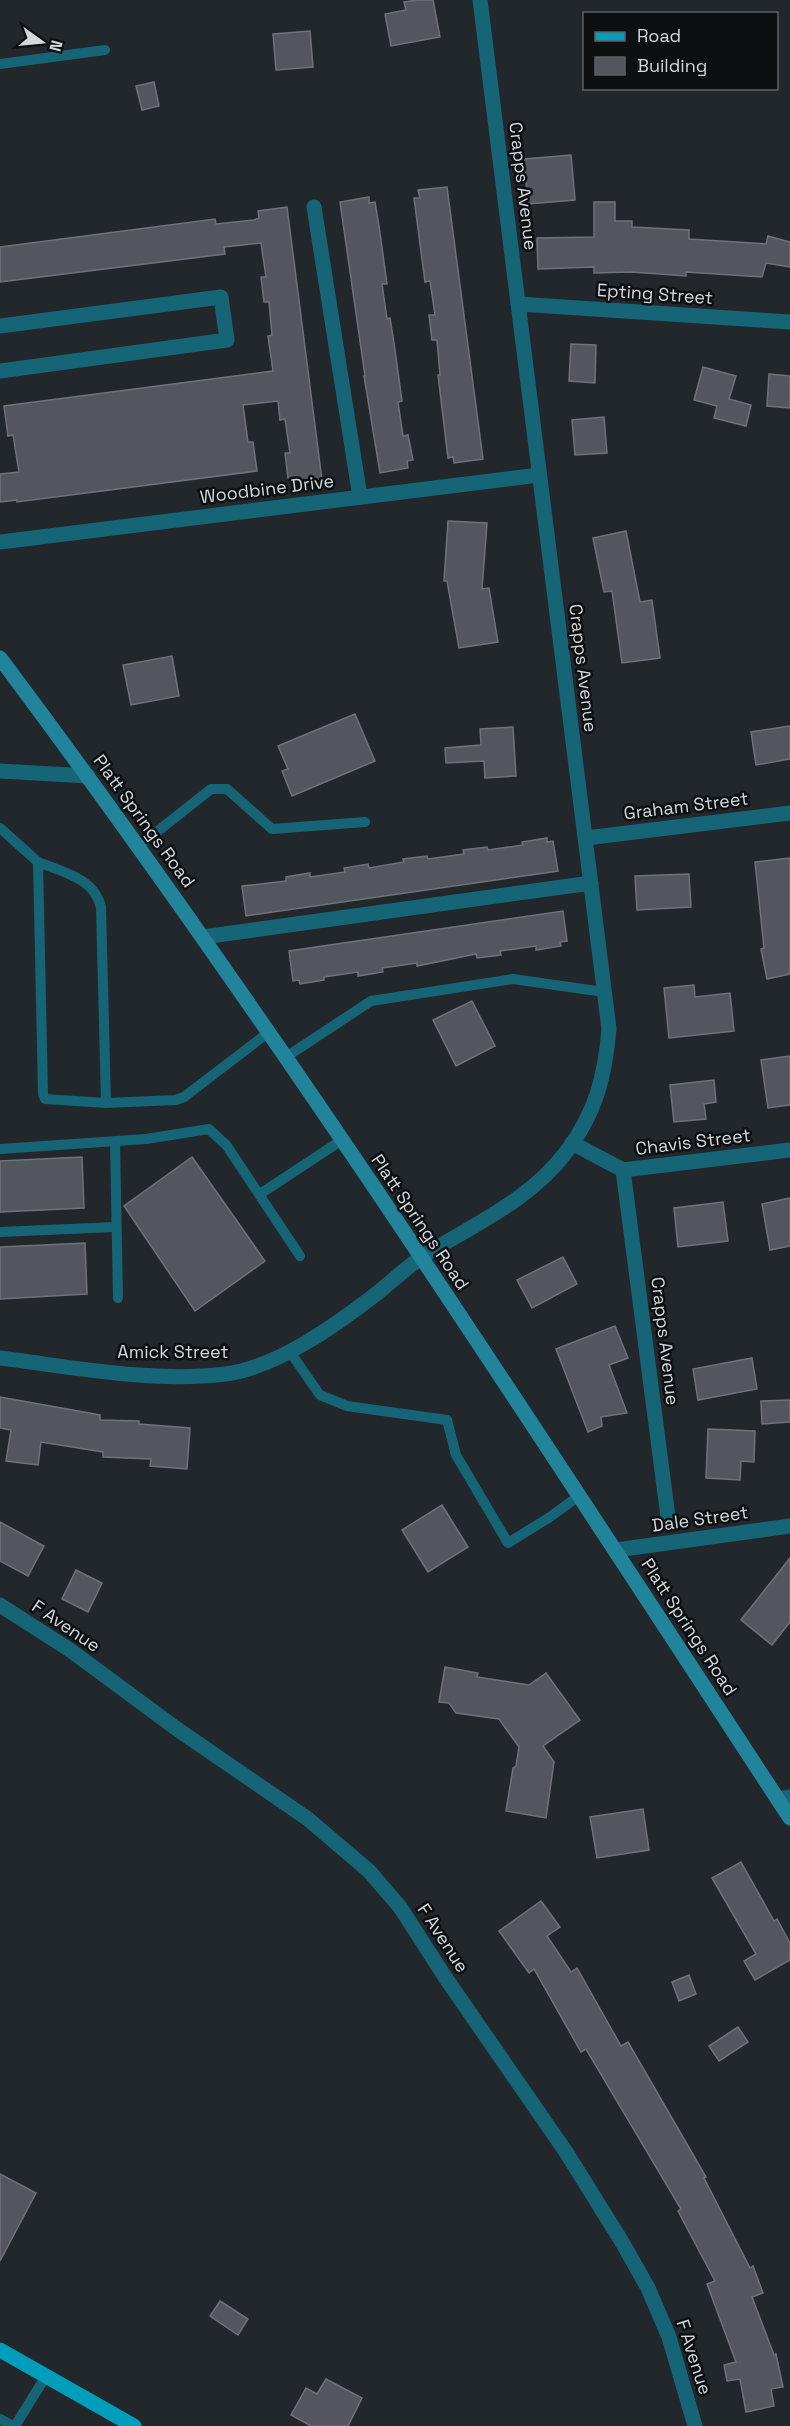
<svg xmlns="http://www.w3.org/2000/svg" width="790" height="2426" font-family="'Space Grotesk',sans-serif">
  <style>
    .building { fill: #54565d; stroke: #70727a; stroke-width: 1.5 }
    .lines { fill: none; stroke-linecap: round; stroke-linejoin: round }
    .lane { stroke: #166576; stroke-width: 10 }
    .street { stroke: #166576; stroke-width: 15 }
    .secondary { stroke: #21849b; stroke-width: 15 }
    .primary { stroke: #009ebb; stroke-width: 15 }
    .labels { text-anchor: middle; stroke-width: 5; stroke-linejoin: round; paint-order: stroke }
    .street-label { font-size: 18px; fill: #d4d8db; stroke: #0d1012 }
  </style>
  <rect width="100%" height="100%" fill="#22272c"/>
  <g class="building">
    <path d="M417,0H433L440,37L391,46L385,14L406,10L404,2Z"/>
    <path d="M310,31L313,67L276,70L273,34Z"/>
    <path d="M154,82L159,106L142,110L136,86Z"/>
    <path d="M571,155L575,200L528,204L524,159Z"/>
    <path d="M447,187L483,459L454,463L453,457L448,458L438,375H440L437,340H432L429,315H435L430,281L425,282L414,198H420L418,190Z"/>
    <path d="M369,197V203L375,202L379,226L387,284H382L387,319L390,318L394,343L402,401L398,402L403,436L408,435L413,460L407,461L408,468L380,473L364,376H365L340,202Z"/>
    <path d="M594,202H615V221H632V227L689,230V239L766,244L768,236L790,242V267L766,263L762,277L686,272V276L632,272L594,273V267L538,269L537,238L594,237Z"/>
    <path d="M287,207L322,480L293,483V478H288L285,453H290L285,419L280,420L278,401L243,405L248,442H253L257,471L17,502V500L0,502V474L19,472L13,435L8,436L4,406L273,371L268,336L272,335L269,302H264L261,277H266L261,243L224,247L225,254L0,282V247L215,219L216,224L254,220L259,218L258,211Z"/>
    <path d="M571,344L596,345L595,383L569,381Z"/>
    <path d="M703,367L736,376L729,399L751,405L746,426L714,418L717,406L694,400Z"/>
    <path d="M769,374L790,376V408L767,406Z"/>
    <path d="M604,417L607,453L575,455L572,420Z"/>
    <path d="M448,521L487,523L482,589L489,588L498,642L459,648L447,581H444Z"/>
    <path d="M626,531L640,602L652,600L660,658L622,663L612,591L604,592L593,538Z"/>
    <path d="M172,656L179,696L131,705L123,665Z"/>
    <path d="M355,714L375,761L292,796L282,771L288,769L278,746Z"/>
    <path d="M790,726V759L756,765L751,732Z"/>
    <path d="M513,727L516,776L485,778L484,761L446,763L445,748L481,745L480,729Z"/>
    <path d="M547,838V842L553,841L558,871L246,916L242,886L286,881V877L310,873V877L345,872L344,868L368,864L369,868L404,862L403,859L427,856L428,859L464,854L463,850L487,847L488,850L523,845L522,842Z"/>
    <path d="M790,858V974L767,979L761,949L764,948L755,862Z"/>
    <path d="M689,874L691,907L637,910L635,876Z"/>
    <path d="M563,911L567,941L560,942L561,946L536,950V946L500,951L501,955L477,958L476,954L417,966V963L382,968L383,972L358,976V972L324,977V980L300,984L299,980L293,981L289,951Z"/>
    <path d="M694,985L695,997L730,993L734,1031L669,1038L664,988Z"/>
    <path d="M472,1001L495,1046L456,1066L433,1020Z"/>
    <path d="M790,1056V1105L768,1108L761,1060Z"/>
    <path d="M714,1080L716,1102L704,1104L706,1119L674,1122L670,1085Z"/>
    <path d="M82,1157L84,1208L0,1212V1161Z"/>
    <path d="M192,1157L265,1261L195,1311L124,1206Z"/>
    <path d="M790,1198V1246L770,1250L762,1204Z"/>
    <path d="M723,1202L728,1241L678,1247L674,1208Z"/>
    <path d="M85,1243L87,1294L0,1299V1247Z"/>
    <path d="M563,1257L577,1284L532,1308L517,1280Z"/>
    <path d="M615,1326L628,1358L609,1365L627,1413L601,1417L602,1426L588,1432L556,1349Z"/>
    <path d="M752,1358L757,1389L698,1400L693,1369Z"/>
    <path d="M0,1397L100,1415V1420L139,1421V1424L190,1428L187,1469L150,1466L151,1459L103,1457V1452L41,1442L38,1465L6,1461L11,1430L0,1428Z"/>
    <path d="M790,1400V1422L762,1424L761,1401Z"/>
    <path d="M708,1429L755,1431L754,1462L741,1461L740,1480L706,1478Z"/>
    <path d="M442,1505L468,1547L428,1572L402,1530Z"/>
    <path d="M0,1522L44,1546L28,1576L0,1561Z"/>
    <path d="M790,1558V1622L772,1645L741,1620Z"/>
    <path d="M76,1570L102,1583L88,1612L62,1599Z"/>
    <path d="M445,1667L478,1673L477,1677L529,1685L546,1673L580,1720L543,1746L554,1762L546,1818L506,1811L513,1768L516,1766L519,1747L499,1719L456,1713L449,1703L439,1702Z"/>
    <path d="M643,1809L649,1850L597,1858L590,1817Z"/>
    <path d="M741,1862L774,1921L777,1919L790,1943V1960L755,1980L744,1961L756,1954L712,1878Z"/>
    <path d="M541,1901L560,1927L547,1936L571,1972L577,1968L621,2046L628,2042L706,2177L704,2178L750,2268L753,2266L763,2293L752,2297L774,2355L776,2354L783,2387L771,2389L774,2406L746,2412L740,2379L727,2381L724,2365L736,2362L707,2284L715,2281L678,2211L681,2209L586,2049L581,2052L534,1969L529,1973L499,1931Z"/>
    <path d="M689,1975L696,1994L679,2001L672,1982Z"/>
    <path d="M738,2027L748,2042L719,2061L709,2046Z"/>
    <path d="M0,2174L36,2193L0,2261Z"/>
    <path d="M220,2301L248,2319L238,2335L210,2316Z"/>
    <path d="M326,2379L362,2398L348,2426H311L291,2415L306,2388L317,2394Z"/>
  </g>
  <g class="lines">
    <g class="lane">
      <path d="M0,64L105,50"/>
      <path d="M0,828L38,862L43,1094L45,1099L106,1103L176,1100L184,1097L269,1032"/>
      <path d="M139,846L211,789H227L272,829L365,822"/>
      <path d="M38,862C63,872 94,878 101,907L106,1103"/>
      <path d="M286,1057L371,1001L513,979L604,992"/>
      <path d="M115,1141L118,1298"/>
      <path d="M0,1149L146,1139L209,1129L227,1146L300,1256"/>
      <path d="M260,1194L342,1140"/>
      <path d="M0,1232L115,1227"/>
      <path d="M290,1352L320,1395L347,1406L447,1420L456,1455L508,1543L550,1517L580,1495"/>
      <path d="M0,2419L13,2426"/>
      <path d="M15,2426L46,2376"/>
    </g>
    <g class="street">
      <path d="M314,207L360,497"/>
      <path d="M518,304L790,322"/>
      <path d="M0,326L221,297L227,340L0,371"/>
      <path d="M0,542L539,475"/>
      <path d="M0,771L88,776"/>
      <path d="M586,838L790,813"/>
      <path d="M203,937L591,883"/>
      <path d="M572,1143L623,1170L790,1150"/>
      <path d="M623,1170L668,1517"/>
      <path d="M0,1358C72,1367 153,1383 225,1374C276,1368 336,1325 376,1294C391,1282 406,1268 422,1257C472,1225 530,1201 567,1151C596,1112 605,1076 609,1029L480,0"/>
      <path d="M616,1550L790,1526"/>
      <path d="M0,1605L70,1650L177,1729L308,1819L369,1871L400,1907L445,1977L566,2152L622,2242L648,2288L669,2337L695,2426"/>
      <path d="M778,1799L790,1797"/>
    </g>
    <path class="secondary" d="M0,658C281,1033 534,1427 790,1818"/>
    <path class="primary" d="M0,2350L134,2426"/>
  </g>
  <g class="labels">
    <g class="street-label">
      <text transform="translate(523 186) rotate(83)" y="6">Crapps Avenue</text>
      <text transform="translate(655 294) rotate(4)" y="6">Epting Street</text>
      <text transform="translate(267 489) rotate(-7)" y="6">Woodbine Drive</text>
      <text transform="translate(583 668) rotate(83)" y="6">Crapps Avenue</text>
      <text transform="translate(686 806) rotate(-7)" y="6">Graham Street</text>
      <text transform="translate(144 821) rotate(54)" y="6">Platt Springs Road</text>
      <text transform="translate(693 1142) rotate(-7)" y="6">Chavis Street</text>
      <text transform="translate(420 1222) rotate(56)" y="6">Platt Springs Road</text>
      <text transform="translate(665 1341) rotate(83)" y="6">Crapps Avenue</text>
      <text x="173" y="1358">Amick Street</text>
      <text transform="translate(700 1519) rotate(-8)" y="6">Dale Street</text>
      <text transform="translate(66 1626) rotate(34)" y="6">F Avenue</text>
      <text transform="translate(689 1627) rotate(57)" y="6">Platt Springs Road</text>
      <text transform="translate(443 1938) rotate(57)" y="6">F Avenue</text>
      <text transform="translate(694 2357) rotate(72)" y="6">F Avenue</text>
    </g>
  </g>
  <rect x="583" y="12" width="195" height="78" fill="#0d1012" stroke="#5d6062" stroke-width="1.5"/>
  <rect x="595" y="32" width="30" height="9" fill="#009ebb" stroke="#5d6062" stroke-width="1.5"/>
  <text x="637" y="42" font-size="18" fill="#d4d8db">Road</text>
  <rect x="595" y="57" width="30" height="18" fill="#54565d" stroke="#5d6062" stroke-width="1.5"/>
  <text x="637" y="72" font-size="18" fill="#d4d8db">Building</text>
  <g transform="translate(42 42) rotate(105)" stroke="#0d1012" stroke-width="4.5" paint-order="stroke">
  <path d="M0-4.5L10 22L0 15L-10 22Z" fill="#d4d8db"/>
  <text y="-9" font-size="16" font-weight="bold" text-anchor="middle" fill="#d4d8db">N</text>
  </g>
</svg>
